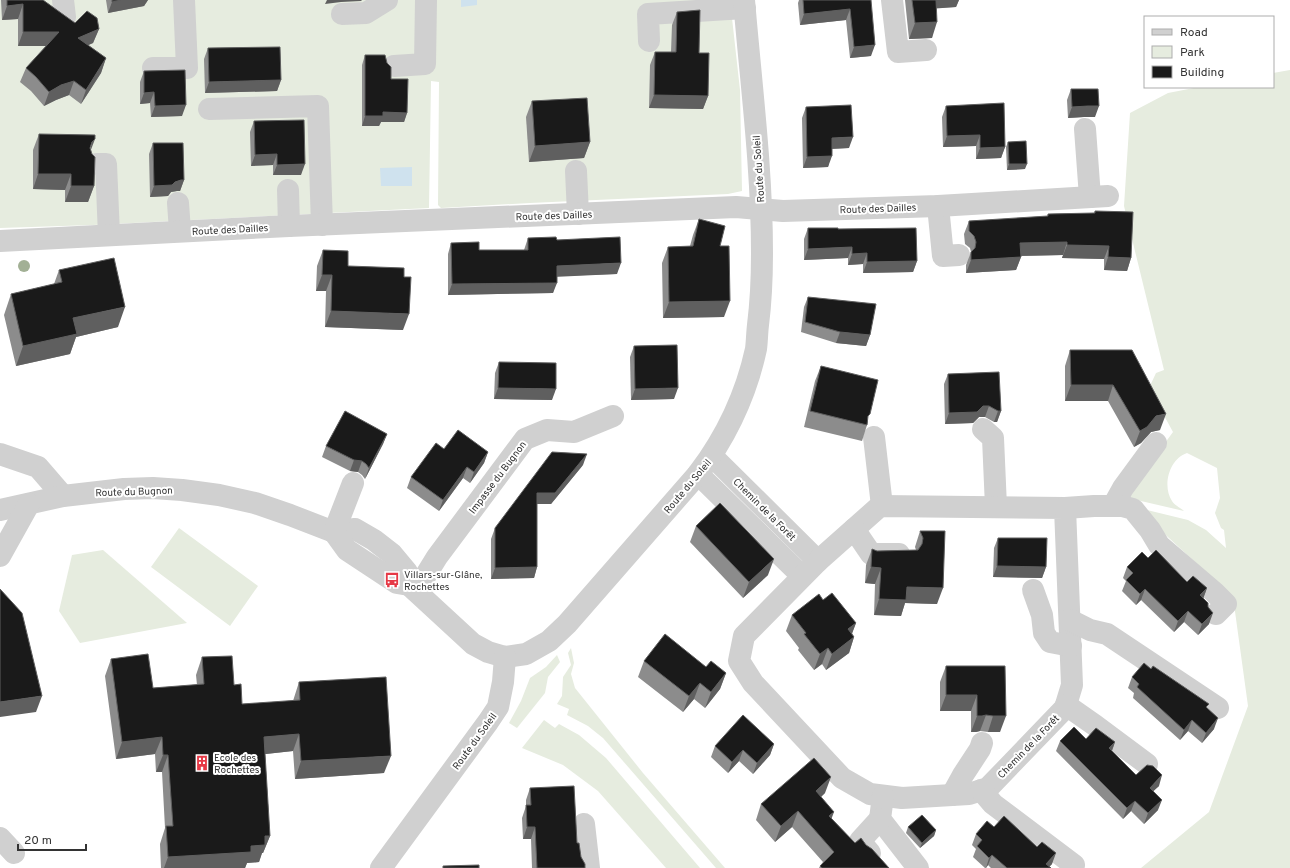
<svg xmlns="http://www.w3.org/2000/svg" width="1290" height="868" font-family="Overpass,sans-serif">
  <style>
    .green { fill: #e6ecdf }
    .water { fill: #cfe2ee }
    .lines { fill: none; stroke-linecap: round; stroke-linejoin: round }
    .minor { stroke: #d0d0d0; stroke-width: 22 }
    .tree { fill: #a2b095 }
    .wall { fill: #8c8c8c }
    .shaded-wall { fill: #5f5f5f }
    .building { fill: #1a1a1a; stroke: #5f5f5f }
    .labels { text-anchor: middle; stroke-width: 4; stroke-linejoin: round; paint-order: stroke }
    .street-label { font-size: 10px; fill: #333; stroke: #fff }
    .poi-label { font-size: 10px; fill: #333; stroke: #fff; text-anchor: start }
  </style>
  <rect width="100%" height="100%" fill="#fff"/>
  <g class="green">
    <path d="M0,0H730L740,90L742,191L728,194L530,203L441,208L438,205L439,82L431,81L429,208L93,225L0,228Z"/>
    <path d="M1290,70V868H1141L1209,812L1248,706L1233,597L1144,515L1147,510L1188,520L1206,530L1226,548L1224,530L1221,528L1215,513L1220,498L1217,468L1187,453C1169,459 1162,486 1172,501C1174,505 1181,508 1184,511L1128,498L1127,495L1173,432L1149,388L1156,373L1164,370L1124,206L1130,113L1168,93L1199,87H1273V73Z"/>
    <path d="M179,528L258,586L230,626L151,567Z"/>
    <path d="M103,550L187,623L80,643L59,611L72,555Z"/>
    <path d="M571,648L574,663L571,674L575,688L643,773L725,868H716L603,738L588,726L567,715L569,709L557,704L562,696L563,677L571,665L568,653Z"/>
    <path d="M557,655L560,662L548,677L545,693L517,728L509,723L521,701L530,678L546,667Z"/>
    <path d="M544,720L555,728L559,724L579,735L606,758L700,868H666L598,791L563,765L522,748Z"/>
  </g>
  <g class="water">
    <path d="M461,0H477V5L461,7Z"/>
    <path d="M412,167V186H381L380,168Z"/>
  </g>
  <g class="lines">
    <g class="minor">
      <path d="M63,0L65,17"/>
      <path d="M892,0L898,52L926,50"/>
      <path d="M342,14L366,13L387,0"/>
      <path d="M649,41L648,14L745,8"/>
      <path d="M394,66L425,64L426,0"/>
      <path d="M153,68H187L184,0"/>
      <path d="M209,109L318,106L322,225"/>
      <path d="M1085,129L1090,197"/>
      <path d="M97,164H106L109,235"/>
      <path d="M576,171L578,214"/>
      <path d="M288,190L289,226"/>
      <path d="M178,203L180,231"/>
      <path d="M938,206L943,256L959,255"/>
      <path d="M0,241L289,226L736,207L783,211L938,206L1108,196"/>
      <path d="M983,429L993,438L996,507"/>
      <path d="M874,437L882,506"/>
      <path d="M0,454L38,467L63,496"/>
      <path d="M712,456L818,561"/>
      <path d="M698,474L802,576"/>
      <path d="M880,506L1065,508L1072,685L1065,708L988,788L969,794L902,798L870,794L842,778L753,683L739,661L744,636L818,561Z"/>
      <path d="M1113,506L1123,488L1156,443"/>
      <path d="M1065,508L1094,506H1122L1133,509L1150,530L1159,545L1214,592L1226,604L1216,614"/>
      <path d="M0,510L63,496L124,489L153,488L182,490L219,495L255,503L290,515L334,532L355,529L374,540L392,554L407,572L409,585L473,644L488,652L505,657L526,654L549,641L567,624L698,474C726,437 746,395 756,349C757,342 757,333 758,325C761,301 762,277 762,253C762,168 751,84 744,0"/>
      <path d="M854,529L871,554H899"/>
      <path d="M334,532L347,550L397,583L409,585"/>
      <path d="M334,532L353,483"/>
      <path d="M0,556L29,504"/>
      <path d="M1033,590L1042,615L1044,633L1050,642L1071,646"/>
      <path d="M416,591L437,557L525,439L547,430L574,432L613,416"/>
      <path d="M1070,620L1090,630L1107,634L1218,708"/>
      <path d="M1066,705L1096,726L1147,764"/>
      <path d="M981,790L993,804L1074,865"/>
      <path d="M952,795L963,775L980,749L982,743"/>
      <path d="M883,796L880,819L918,868"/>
      <path d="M584,824L589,868"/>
      <path d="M0,838L14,853"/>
      <path d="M870,853L860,841L880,819"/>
      <path d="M381,868L488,722L498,707L503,682L505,657"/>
    </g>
  </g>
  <circle class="tree" cx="24" cy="266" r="6"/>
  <g class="wall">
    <path d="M1,0H43L75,23L99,29L93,43L88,45L106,58L101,73L81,104L69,95L56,100L44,106L31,91L20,82L26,68L46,46H18V19L2,20Z"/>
    <path d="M106,0H148L144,6L108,13Z"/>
    <path d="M799,0H871V56L850,58L846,20L800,25L798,3Z"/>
    <path d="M905,0H959L956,7L936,8L932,38L909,39Z"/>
    <path d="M677,12L708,96L703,109L649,108L650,65L655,52H671L672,25Z"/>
    <path d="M208,48L281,80L277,91L205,93L204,59Z"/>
    <path d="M365,55L387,63L391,79L407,113L404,122H381L379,126H362V65Z"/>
    <path d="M144,71L182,116L151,117L150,103L140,104V82Z"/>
    <path d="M1071,89L1095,117H1084L1068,118L1067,100Z"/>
    <path d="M532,101L590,142L584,158L529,162L526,117Z"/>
    <path d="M946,106L1005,147L1001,158L976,159V146L943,147L942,117Z"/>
    <path d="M806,107L849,148L832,149L828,167L803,168L802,118Z"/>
    <path d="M254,121L301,175H273V165L251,166L250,132Z"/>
    <path d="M39,134L91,150L94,186L88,202H65V190L33,189V150Z"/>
    <path d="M1008,142L1025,169L1007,170L1006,147Z"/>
    <path d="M153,143L184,180L180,191H177L171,192L168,196L150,197L149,154Z"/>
    <path d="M1095,211L1131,258L1127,271L1104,270V259L1062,258L1063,255L1021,256V257L1016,270L966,273V265L971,252L970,248L965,244L964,234L969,221L1047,217L1048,214L1094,213Z"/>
    <path d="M699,219L720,246L724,317L663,318L662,263L668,247L690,246L693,235Z"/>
    <path d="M808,228L838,229L917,261L913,272L863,273V264L848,265V258L804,260V239Z"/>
    <path d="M528,238L557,240L617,274L557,276L553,293L448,295V254L451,243L479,250H524Z"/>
    <path d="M323,250L348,266L403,330L325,327L326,291H316L317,266Z"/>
    <path d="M59,270L118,327L76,337L70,354L16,366L4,315L11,294L54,284Z"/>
    <path d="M808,297L870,335L866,346L836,343L801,332L804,307Z"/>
    <path d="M634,346L674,399L631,400L630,357Z"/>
    <path d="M1070,350H1132L1160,430L1151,432L1141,443L1134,447L1108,401H1065V366Z"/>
    <path d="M499,362L552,400L494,399L495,373Z"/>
    <path d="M821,366L868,420L867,425L862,441L804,427L815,381Z"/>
    <path d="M948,374L1001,411L997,422H994L985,417H979L973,423L945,424L944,384Z"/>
    <path d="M387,434L383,444L365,479L362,475L358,472L350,471L322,457L326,446Z"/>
    <path d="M444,449L488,452L484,463L470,483L463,478L439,511L407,488L411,477Z"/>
    <path d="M583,465L551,504H537V567L534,578L491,579V539L495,528Z"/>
    <path d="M696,526L768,575L743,598L690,542Z"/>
    <path d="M920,531H945L937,604L905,603L901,616L874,615L875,584L865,583L866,565L872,549L877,551L916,550L915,547Z"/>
    <path d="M998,538L1046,567L1042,578L993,577L994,548Z"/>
    <path d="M1148,558L1187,582L1207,588L1203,599L1209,624L1198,635L1184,622L1174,632L1141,600L1136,605L1122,591L1126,581L1123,578L1127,567Z"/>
    <path d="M823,600L856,623L852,633L854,637L849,653L826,670L822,664L814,670L798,650L799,648L786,631L792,615Z"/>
    <path d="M202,657L234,685L242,704L293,701L299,682L384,773L295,779L293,751L265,754L270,836L263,853H262L259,862L247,863L245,868H161L160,844L165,828L162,772H156L155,754L116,759L105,676L111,659L153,688L197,685L196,675Z"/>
    <path d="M644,661L706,667L726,673L720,689L705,708L694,699L683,712L638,677Z"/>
    <path d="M946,666H1005L1000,732H988L980,731L976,732H971V711H940V682Z"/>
    <path d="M1151,669L1207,709L1214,729L1202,743L1188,731L1180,740L1133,698L1134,693L1128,688L1132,677Z"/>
    <path d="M1086,739L1115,742L1112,751L1136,775L1159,786L1153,791L1158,810L1144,824L1131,811L1123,819L1056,751L1060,741Z"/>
    <path d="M774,744L770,755L753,774L739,761L728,773L711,757L715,746Z"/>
    <path d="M530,788L577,843L581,857L585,868H532L531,839H523L522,818L526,806V800Z"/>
    <path d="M825,793L821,797L832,819L855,843L866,845L889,868H819L820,866L823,862L792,827L775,842L756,820L761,804Z"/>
    <path d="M908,827L936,830L934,836L920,848L906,833Z"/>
    <path d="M994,827L1052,864L1049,867L1051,868H991L988,865L986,868H985L973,857L976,849L972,845L976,834Z"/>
  </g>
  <g class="shaded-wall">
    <path d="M121,0H148L144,6L108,13L112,2Z"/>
    <path d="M327,0H362L361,1L341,2L325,4Z"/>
    <path d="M933,0H959L956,7L929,9Z"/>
    <path d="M23,4L18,19L2,20L7,6Z"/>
    <path d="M850,9L846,20L800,25L804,14Z"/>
    <path d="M937,22L932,38L909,39L915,23Z"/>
    <path d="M99,29L93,43L73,52L78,38Z"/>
    <path d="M23,32H59L54,46H18Z"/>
    <path d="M875,45L871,56L850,58L854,47Z"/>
    <path d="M106,58L101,73L81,104L86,90Z"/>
    <path d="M281,80L277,91L205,93L209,82Z"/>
    <path d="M74,81L69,95L56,100L44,106L49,92L61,85Z"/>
    <path d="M154,92L150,103L140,104L144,93Z"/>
    <path d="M654,95L708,96L703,109L649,108Z"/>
    <path d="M186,105L182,116L151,117L155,106Z"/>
    <path d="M1088,106H1099L1095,117H1084L1068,118L1072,107Z"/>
    <path d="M383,112L407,113L404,122H381L379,126H362L365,116Z"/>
    <path d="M980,135L976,146L943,147L947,136Z"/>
    <path d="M853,137L849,148L828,149L832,138Z"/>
    <path d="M95,139L89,155L92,142Z"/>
    <path d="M590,142L584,158L529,162L535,146Z"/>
    <path d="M1005,147L1001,158L976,159L980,148Z"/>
    <path d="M277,154L273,165L251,166L255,155Z"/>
    <path d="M832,156L828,167L803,168L807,157Z"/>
    <path d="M305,164L301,175H273L277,165Z"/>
    <path d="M1009,164H1027L1025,169L1007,170Z"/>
    <path d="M38,174H71L65,190L33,189Z"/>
    <path d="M181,180H184L180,191H177L171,192L168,196L150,197L154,186L175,182Z"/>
    <path d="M71,186H94L88,202H65Z"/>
    <path d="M1067,242L1063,255L1015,256L1020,243Z"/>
    <path d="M1067,245L1109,246L1104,259L1062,258Z"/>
    <path d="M852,247L848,258L804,260L808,249Z"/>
    <path d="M867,253L863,264L848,265L852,254Z"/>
    <path d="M1021,257L1016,270L966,273L971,260Z"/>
    <path d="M1108,257L1131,258L1127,271L1104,270Z"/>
    <path d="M917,261L913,272L863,273L867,262Z"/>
    <path d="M621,263L617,274L553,277L557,266Z"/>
    <path d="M322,275H332L326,291H316Z"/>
    <path d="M557,283L553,293L448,295L452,284Z"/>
    <path d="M730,301L724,317L663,318L669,302Z"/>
    <path d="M125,307L118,327L76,337L70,354L16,366L23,346L73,318Z"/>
    <path d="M331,311L409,314L403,330L325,327Z"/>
    <path d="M840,332L870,335L866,346L836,343Z"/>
    <path d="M1071,385H1113L1108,401H1065Z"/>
    <path d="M498,388L556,389L552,400L494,399Z"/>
    <path d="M678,388L674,399L631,400L635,389Z"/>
    <path d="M983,406H989L985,417H979L973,423L945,424L949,413Z"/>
    <path d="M998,411H1001L997,422H994Z"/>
    <path d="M1166,414L1160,430L1151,432L1141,443L1134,447L1140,431L1156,416Z"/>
    <path d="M387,434L383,444L365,479L369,468Z"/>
    <path d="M488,452L484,463L470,483L474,472Z"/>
    <path d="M587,454L583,465L551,504H533L537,493Z"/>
    <path d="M354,460L362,461L358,472L350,471Z"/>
    <path d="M467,467L463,478L439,511L443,500Z"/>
    <path d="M774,559L768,575L743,598L749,582Z"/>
    <path d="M997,566L1046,567L1042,578L993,577Z"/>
    <path d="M537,567L534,578L491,579L495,568Z"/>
    <path d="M871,567L881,568L875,584L865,583Z"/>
    <path d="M907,587L943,588L937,604L905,603L901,616L874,615L879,599Z"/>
    <path d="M1207,588L1203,599L1200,595Z"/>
    <path d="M1145,589L1141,600L1136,605L1140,594Z"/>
    <path d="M1188,611L1184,622L1174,632L1178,621Z"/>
    <path d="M1213,613L1209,624L1198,635L1202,624Z"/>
    <path d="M856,623L850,639L848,629Z"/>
    <path d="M854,637L849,653L826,670L832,654Z"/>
    <path d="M828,648L822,664L814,670L820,654Z"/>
    <path d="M726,673L720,689L705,708L711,692Z"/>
    <path d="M700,683L694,699L683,712L689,696Z"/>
    <path d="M946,695H977L971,711H940Z"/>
    <path d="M42,696L36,712L0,717V702Z"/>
    <path d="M986,715L980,731L976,732H971L977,716Z"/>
    <path d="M993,716H1006L1000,732H988Z"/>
    <path d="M1218,718L1214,729L1202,743L1206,733Z"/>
    <path d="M1192,720L1188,731L1180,740L1184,730Z"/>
    <path d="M299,734L293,751L257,755L264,737Z"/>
    <path d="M162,737L155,754L116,759L122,742Z"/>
    <path d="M1115,742L1111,753L1109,748Z"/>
    <path d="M774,744L770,755L753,774L757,763Z"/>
    <path d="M743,750L739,761L728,773L732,762Z"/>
    <path d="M163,755H168L162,772H156Z"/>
    <path d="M391,756L384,773L295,779L301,761Z"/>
    <path d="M1162,775L1159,786L1146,798L1150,788Z"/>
    <path d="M831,777L825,793L810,807L816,791Z"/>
    <path d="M1162,800L1158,810L1144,824L1148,813Z"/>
    <path d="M1135,801L1131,811L1123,819L1127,808Z"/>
    <path d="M798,811L792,827L775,842L781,826Z"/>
    <path d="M834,812L828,828L829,816Z"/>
    <path d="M527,827H535L531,839H523Z"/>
    <path d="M936,830L934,836L920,848L922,843Z"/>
    <path d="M265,836H270L263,853H262L259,862L247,863L245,868H164L168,857L251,846Z"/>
    <path d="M1056,853L1052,864L1048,868L1046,864Z"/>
    <path d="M992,855L988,865L986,868L989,858Z"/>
  </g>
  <g class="building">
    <path d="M7,0H43L75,23L87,11L97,18L99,29L78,38L106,58L86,90L74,81L61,85L49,92L36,77L26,68L59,32H23V4L7,6Z"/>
    <path d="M112,0H121L112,2Z"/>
    <path d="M803,0H871L875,45L854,47L850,9L804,14Z"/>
    <path d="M912,0H936L937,22L915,23Z"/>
    <path d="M700,10L699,53H709L708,96L654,95L655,52H676L677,12Z"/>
    <path d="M280,47L281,80L209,82L208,48Z"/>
    <path d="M365,55H385L387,63L391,67V79H408L407,113L383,112V116H365Z"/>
    <path d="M185,70L186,105L155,106L154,92L144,93V71Z"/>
    <path d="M1071,89H1098L1099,106H1088L1072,107Z"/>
    <path d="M587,98L590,142L535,146L532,101Z"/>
    <path d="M1004,103L1005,147L980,148V135L947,136L946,106Z"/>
    <path d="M851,105L853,137L832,138V156L807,157L806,107Z"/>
    <path d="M304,120L305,164L277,165V154L255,155L254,121Z"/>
    <path d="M39,134L95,135V139L92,142L90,148L92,154L95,157L94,186H71V174H38Z"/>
    <path d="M1026,141L1027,164H1009L1008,142Z"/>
    <path d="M153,143H183L184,180H181L175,182L172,185L154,186Z"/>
    <path d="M1095,211L1133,212L1131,258L1108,257L1109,246L1067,245V242L1020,243L1021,257L971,260V252L975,248L976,242L974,236L969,231V221L1048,216V214L1095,213Z"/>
    <path d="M699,219L725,226L720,246H729L730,301L669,302L668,247L693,246Z"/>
    <path d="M808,228H838V229L916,228L917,261L867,262V253L852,254V247L808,249Z"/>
    <path d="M556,237L557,240L620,237L621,263L557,266V283L452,284L451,243L479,242V250H528V238Z"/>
    <path d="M323,250L348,251V266L404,268V277H411L409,314L331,311L332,275H322Z"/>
    <path d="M114,258L125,307L73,318L77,334L23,346L11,294L62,282L59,270Z"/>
    <path d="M808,297L876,304L870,335L840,332L805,322Z"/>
    <path d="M677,345L678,388L635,389L634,346Z"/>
    <path d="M1070,350H1132L1166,414L1156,416L1147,427L1140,431L1113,385H1071Z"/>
    <path d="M499,362L556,363V389L498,388Z"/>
    <path d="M821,366L878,380L870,414L868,416L867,425L810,411Z"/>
    <path d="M999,372L1001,411H998L989,406H983L977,412L949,413L948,374Z"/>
    <path d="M345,411L387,434L369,468L366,464L362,461L354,460L326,446Z"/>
    <path d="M458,430L488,452L474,472L467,467L443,500L411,477L436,443L444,449Z"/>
    <path d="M552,452L587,454L555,493H537V567L495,568V528Z"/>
    <path d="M720,503L774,559L749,582L696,526Z"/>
    <path d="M920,531H945L943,588L907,587L906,600L879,599L881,568L871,567L872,549L877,551L918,550L922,544L923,538Z"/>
    <path d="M998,538H1047L1046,567L997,566Z"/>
    <path d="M1156,550L1187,582L1193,576L1207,588L1200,595L1208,603V607L1213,613L1202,624L1188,611L1178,621L1145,589L1140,594L1126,580L1133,573L1127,567L1142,552L1148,558Z"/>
    <path d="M0,589L22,613L42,696L0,702Z"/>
    <path d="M832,593L856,623L848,629L854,637L832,654L828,648L820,654L804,634L806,633L792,615L819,594L823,600Z"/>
    <path d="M665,634L706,667L711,661L726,673L711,692L700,683L689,696L644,661Z"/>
    <path d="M148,654L153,688L204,684L202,657L232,656L234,685L241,684L242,704L300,700L299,682L386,677L391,756L301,761L299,734L264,737L270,836H265V845L251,846V852L168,857L166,826H173L168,755H163L162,737L122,742L111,659Z"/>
    <path d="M1144,663L1151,669L1153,666L1209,704L1206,707L1218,718L1206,733L1192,720L1184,730L1137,687L1139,684L1132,677Z"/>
    <path d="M946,666H1005L1006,716H993L986,715L982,716H977V695H946Z"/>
    <path d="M743,715L774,744L757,763L743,750L732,762L715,746Z"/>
    <path d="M1074,727L1086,739L1096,728L1115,742L1109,748L1136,775L1147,765L1153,766L1162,775L1150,788L1162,800L1148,813L1135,801L1127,808L1060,741Z"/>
    <path d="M814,758L831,777L816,791L834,812L829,816L855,843L861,838L866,845L872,849L889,868H822L820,866L834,852L798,811L781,826L761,804Z"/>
    <path d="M574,786L577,843H579L581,857L585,864V868H537L535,827H527L526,805H531L530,788Z"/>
    <path d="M922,815L936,830L922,843L908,827Z"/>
    <path d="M1004,816L1037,847L1042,842L1056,853L1046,864L1051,868H1007L992,855L989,858L977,846L982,840L976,834L987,821L994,827Z"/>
    <path d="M479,865V868H443V866Z"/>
  </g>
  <defs>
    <symbol id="bus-bare" viewBox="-9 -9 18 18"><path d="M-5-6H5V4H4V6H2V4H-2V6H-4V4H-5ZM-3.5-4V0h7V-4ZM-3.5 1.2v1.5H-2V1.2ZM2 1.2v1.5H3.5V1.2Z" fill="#e63946" stroke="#fff" stroke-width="2.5" paint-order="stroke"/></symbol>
    <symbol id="building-bare" viewBox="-9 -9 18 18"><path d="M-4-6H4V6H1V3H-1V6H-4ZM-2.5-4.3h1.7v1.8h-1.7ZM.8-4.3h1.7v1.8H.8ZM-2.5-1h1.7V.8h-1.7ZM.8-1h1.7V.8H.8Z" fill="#e63946" stroke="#fff" stroke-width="2.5" paint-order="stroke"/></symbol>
  </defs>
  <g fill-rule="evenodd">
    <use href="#bus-bare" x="381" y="569" width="22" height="22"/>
    <use href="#building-bare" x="191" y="752" width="22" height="22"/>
  </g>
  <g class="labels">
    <g class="street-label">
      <text transform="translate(758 169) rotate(-94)" y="4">Route du Soleil</text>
      <text transform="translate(878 208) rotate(-2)" y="4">Route des Dailles</text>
      <text transform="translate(554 215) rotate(-2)" y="4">Route des Dailles</text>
      <text transform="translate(230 229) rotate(-3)" y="4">Route des Dailles</text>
      <text transform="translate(497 477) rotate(-53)" y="4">Impasse du Bugnon</text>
      <text transform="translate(687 486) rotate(-50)" y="4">Route du Soleil</text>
      <text transform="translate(134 491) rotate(-2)" y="4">Route du Bugnon</text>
      <text transform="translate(765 509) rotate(45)" y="4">Chemin de la Forêt</text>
      <text transform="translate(474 741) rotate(-54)" y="4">Route du Soleil</text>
      <text transform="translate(1028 746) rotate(-46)" y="4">Chemin de la Forêt</text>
    </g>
    <g class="poi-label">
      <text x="404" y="578">Villars-sur-Glâne,<tspan x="404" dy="12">Rochettes</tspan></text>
      <text x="214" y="761">Ecole des<tspan x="214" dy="12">Rochettes</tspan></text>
    </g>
  </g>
  <rect x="1144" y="16" width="130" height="72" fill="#ffffff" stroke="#adadad"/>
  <rect x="1152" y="29" width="20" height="6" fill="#d0d0d0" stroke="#adadad"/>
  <text x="1180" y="36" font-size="12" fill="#333333">Road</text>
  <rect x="1152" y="46" width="20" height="12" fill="#e6ecdf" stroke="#adadad"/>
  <text x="1180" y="56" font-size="12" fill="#333333">Park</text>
  <rect x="1152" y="66" width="20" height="12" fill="#1a1a1a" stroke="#adadad"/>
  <text x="1180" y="76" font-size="12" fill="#333333">Building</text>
  <path d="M18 844v6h68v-6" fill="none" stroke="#333333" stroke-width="2"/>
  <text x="24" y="844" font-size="12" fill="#333333" stroke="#ffffff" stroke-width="3" paint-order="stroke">20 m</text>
</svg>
